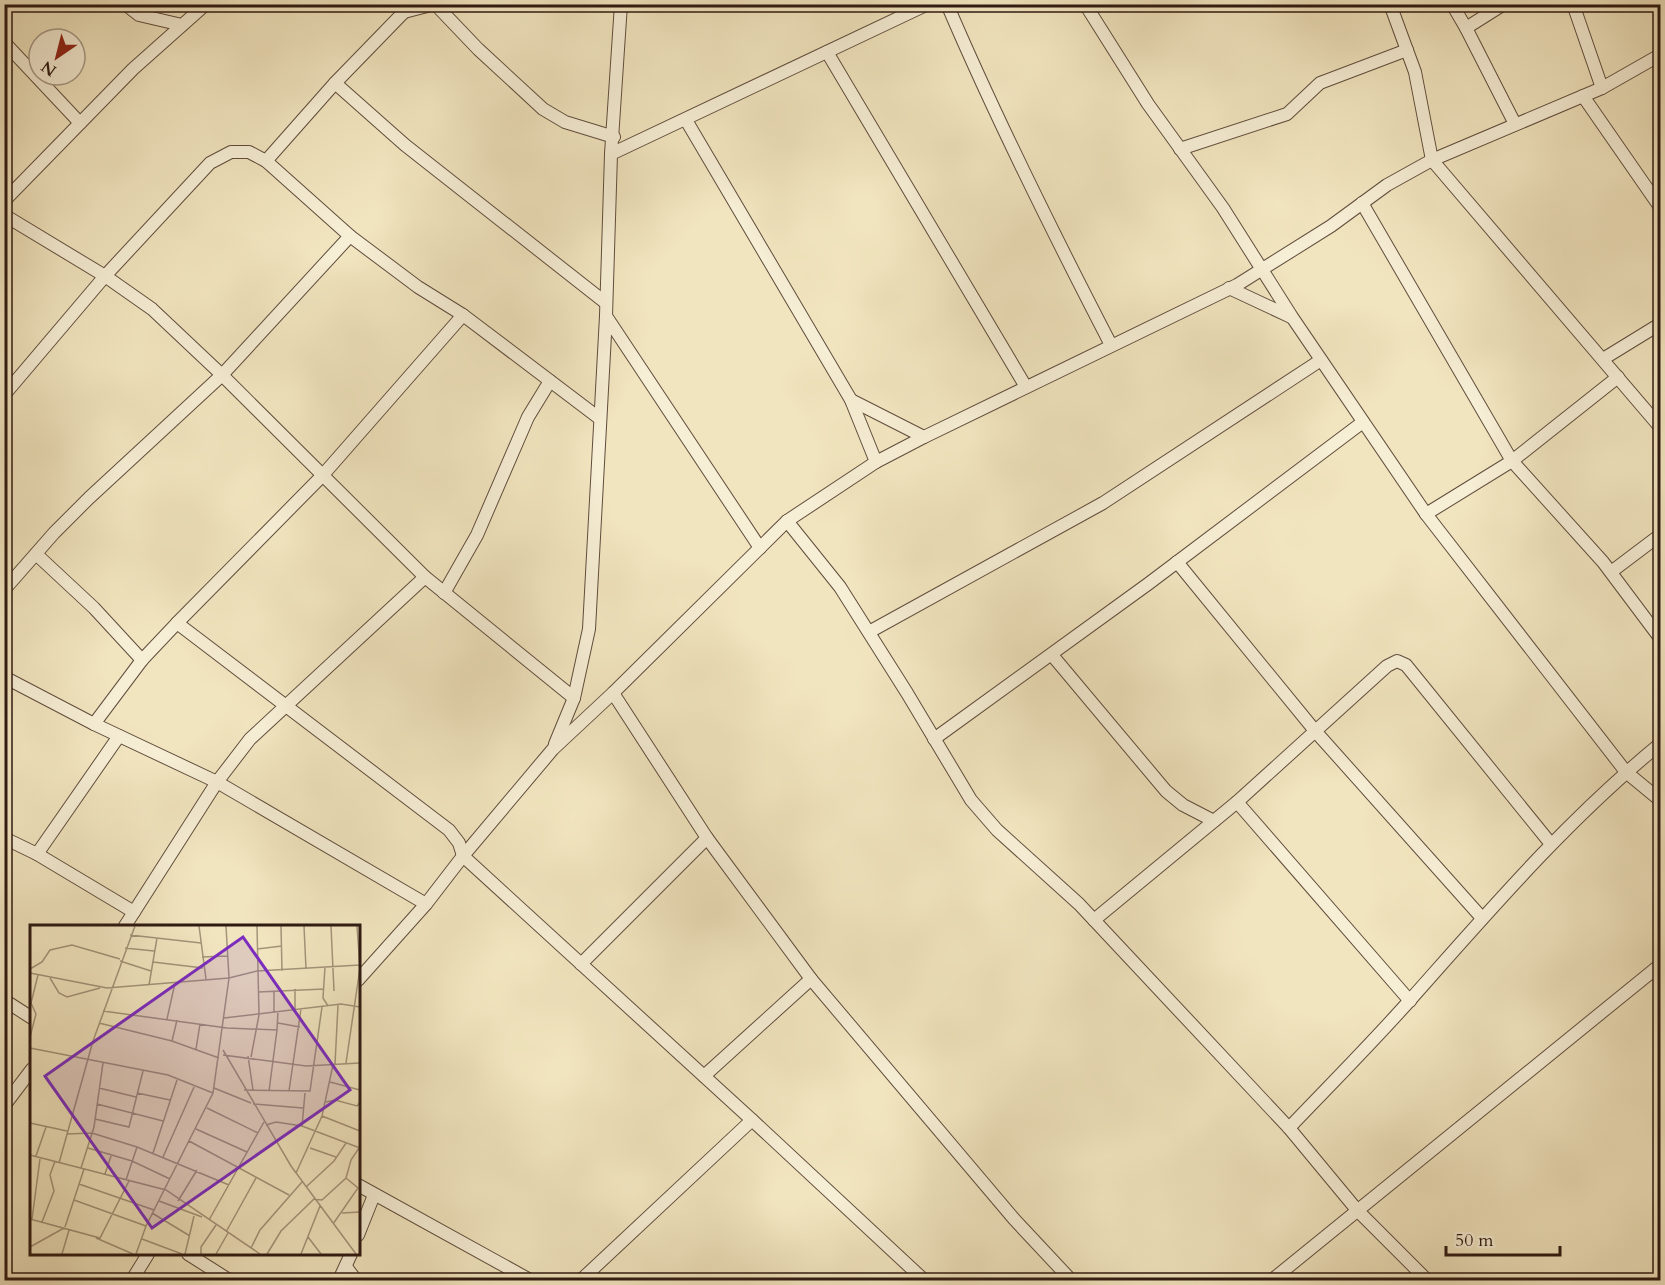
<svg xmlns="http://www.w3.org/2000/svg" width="1665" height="1285" font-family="Cardo,serif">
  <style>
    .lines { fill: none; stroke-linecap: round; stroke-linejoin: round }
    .minor-casing { stroke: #604d3d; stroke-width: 14 }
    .minor { stroke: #f6eed5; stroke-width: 12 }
    .inset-road { fill: none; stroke: #a3947a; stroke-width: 1.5 }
    .view { fill: #7b2cbf; fill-opacity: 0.15; stroke: #7b2cbf; stroke-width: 3 }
    .inset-edge { fill: none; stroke: #2f1a12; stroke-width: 3 }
  </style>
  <rect width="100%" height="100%" fill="#f1e5bf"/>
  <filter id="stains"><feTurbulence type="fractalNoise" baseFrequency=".00333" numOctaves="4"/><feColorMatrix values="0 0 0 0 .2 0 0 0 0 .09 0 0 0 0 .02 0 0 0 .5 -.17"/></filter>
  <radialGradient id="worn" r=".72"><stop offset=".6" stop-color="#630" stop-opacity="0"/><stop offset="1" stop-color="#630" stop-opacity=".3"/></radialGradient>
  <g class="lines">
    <defs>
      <g id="minor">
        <path d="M125,4L139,15L182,25"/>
        <path d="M947,4C997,121 1053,233 1111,345"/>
        <path d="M1085,4L1148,104L1223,208L1292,317L1426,514L1626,772L1660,800"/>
        <path d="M1390,4L1415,72L1432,160L1660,427"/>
        <path d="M1452,4L1466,28L1515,124"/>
        <path d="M1573,4L1602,88"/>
        <path d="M404,12L435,4L478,49L543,109L565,122L614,137"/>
        <path d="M1466,28L1504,4"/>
        <path d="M4,42L80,123"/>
        <path d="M827,52L1026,387"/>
        <path d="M335,83L405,145L606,303"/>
        <path d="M1583,96L1660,207"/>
        <path d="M686,120L851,400L876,462"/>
        <path d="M1180,149L1287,114L1320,83L1407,50"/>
        <path d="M611,154L928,4"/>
        <path d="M266,161L335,83L404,12L407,6"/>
        <path d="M4,201L133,69L206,4"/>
        <path d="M1362,203L1512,461L1603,562L1660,638"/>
        <path d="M4,215L105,276L152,309L222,375L425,577L574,698"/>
        <path d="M1229,288L1291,317"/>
        <path d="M606,316L760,548"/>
        <path d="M1603,359L1660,324"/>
        <path d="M4,395L105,276L210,163L231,152H249L266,161L350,236L418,287L463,315L599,418"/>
        <path d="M851,400L924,437"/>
        <path d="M1426,514L1512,461L1618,377"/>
        <path d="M787,521L840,587L907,693L971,800L997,830L1079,904L1289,1128L1357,1210L1427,1280"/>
        <path d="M36,554L94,608L142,660"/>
        <path d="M1177,562L1316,732L1482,918"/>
        <path d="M1611,572L1660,535"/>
        <path d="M4,590L54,533L89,498L222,375L350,236"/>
        <path d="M444,593L477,535L528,417L550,381"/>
        <path d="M177,623L322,476L463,315"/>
        <path d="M869,632L1103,503L1321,360"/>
        <path d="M1052,655L1166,791L1183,805L1214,821"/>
        <path d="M4,677L94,724L217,782L426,904"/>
        <path d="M613,693L707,838L811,979L1014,1219L1071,1280"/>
        <path d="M94,724L142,660L177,623L449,830L459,843L463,856L752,1120L924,1280"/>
        <path d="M934,739L1148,584L1363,422"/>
        <path d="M555,744L574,698L589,629L606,316L611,154L621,4"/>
        <path d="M1237,802L1410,1001"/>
        <path d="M4,838L37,854L134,912"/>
        <path d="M37,854L119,736"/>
        <path d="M1094,920L1237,802L1387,666L1397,661L1406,665L1551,844"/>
        <path d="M125,926L217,782L250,739L425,577"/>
        <path d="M581,964L707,838"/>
        <path d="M358,980L426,904L463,856L553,749L613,693L787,521L876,462L924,437L1237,285L1331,226L1387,185L1432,160L1602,88L1660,55"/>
        <path d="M4,1000L32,1018"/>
        <path d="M704,1076L811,979"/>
        <path d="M4,1106L32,1069"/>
        <path d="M1289,1128C1330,1085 1372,1043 1411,999C1490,910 1568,819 1660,744"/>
        <path d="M358,1185L530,1280"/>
        <path d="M358,1235L374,1195"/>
        <path d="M188,1254L229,1280"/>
        <path d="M346,1267L356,1280"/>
        <path d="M132,1280L148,1254"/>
        <path d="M339,1280L351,1254"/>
        <path d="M581,1280L752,1120"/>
        <path d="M1272,1280L1660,965"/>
      </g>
    </defs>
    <use href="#minor" class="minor-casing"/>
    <use href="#minor" class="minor"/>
  </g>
  <g transform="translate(30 925)">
    <rect width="330" height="330" fill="#f1e5bf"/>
    <path class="inset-road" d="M169,1L176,54M251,1L252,46M274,1L276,44M301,1L304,66M100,10L171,18M95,23L124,26M227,24L252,21M172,32L197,31M90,36L121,46M123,37L173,43M295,42L293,73L298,81M0,44L12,37L20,25L42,20L90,34M0,48L77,63L199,53L227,46L330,40M20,53L29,68L37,72L70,63M119,60L127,13M244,66V87M228,67L294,64M265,84V64M73,86L197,103L247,105L248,86M194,93L311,79L330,82M137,94L145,58M69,98L142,116L189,133M248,98L270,102M0,112L6,89L1,78L8,50M142,116L147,95M0,123L138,150L183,168M166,124L170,99M193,125L261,241L326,329M193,130L276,141L330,138M218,131L223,165M221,132L229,90L227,1M316,138L330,43L327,1M305,139L308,80M300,157L330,165M69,163L106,172M184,163L221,178M214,165L280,166L292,82M239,166L247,105M259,166L271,84M107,168L140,175M296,177L305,175L327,181L330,177M67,179L133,196M223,179L273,183M177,183L228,208M292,191L330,206M65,194L99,202L113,146M0,198L37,206M236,200L246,197L272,201L330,223M272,201L275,168M166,204L217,227M37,209L62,208L107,222L199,260M159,216L259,270M58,223L102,236L140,254M280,223L306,232M123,228L147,155M0,230L136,265L230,329M6,231L16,202M133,232L164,162M29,238L63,116L105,1M51,243L64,202L73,138M266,248L292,191L303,140M75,249L81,231M96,255L107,222M49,259L124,285M276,262L304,236L316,218M44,275L116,301M292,275L316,253L321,235L329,223M129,276L172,292M148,276L167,245M122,288L160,311M312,288L330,287M0,294L70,313L99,256M2,294L10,234M179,295L234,197M12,297L24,266L20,250L25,236M303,299L328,263L316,253M35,302L54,244M196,307L226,253M278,312L291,329M66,313L103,329M112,314L152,329M0,322L34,303M221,323L230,305L272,257M32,329L39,305M106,329L116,301L183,168L199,53L196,1M155,329L164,291M171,329V322L186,300M186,329L198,308M237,329L251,306L284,274L292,275M271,329L290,281"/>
    <path class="view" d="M213,12L320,165L122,303L15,151Z"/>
    <rect width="330" height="330" class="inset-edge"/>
  </g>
  <rect width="1665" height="1285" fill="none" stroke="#f1e5bf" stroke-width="24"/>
  <rect x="6" y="6" width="1653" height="1273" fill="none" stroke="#2f1a12" stroke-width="3"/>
  <rect x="12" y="12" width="1641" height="1261" fill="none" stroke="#2f1a12" stroke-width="1.5"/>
  <g transform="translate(57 57) rotate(215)"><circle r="28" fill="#f6eed5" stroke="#a69987" stroke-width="1.5"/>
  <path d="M0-4.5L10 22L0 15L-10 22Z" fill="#8f2418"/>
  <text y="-9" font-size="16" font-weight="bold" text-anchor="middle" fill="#2f1a12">N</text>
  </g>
  <path d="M1446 1246v9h114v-9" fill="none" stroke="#2f1a12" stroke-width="3"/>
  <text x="1455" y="1246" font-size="18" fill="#2f1a12" stroke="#f6eed5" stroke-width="4.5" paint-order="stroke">50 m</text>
  <rect width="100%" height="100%" filter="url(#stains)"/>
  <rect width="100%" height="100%" fill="url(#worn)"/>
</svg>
